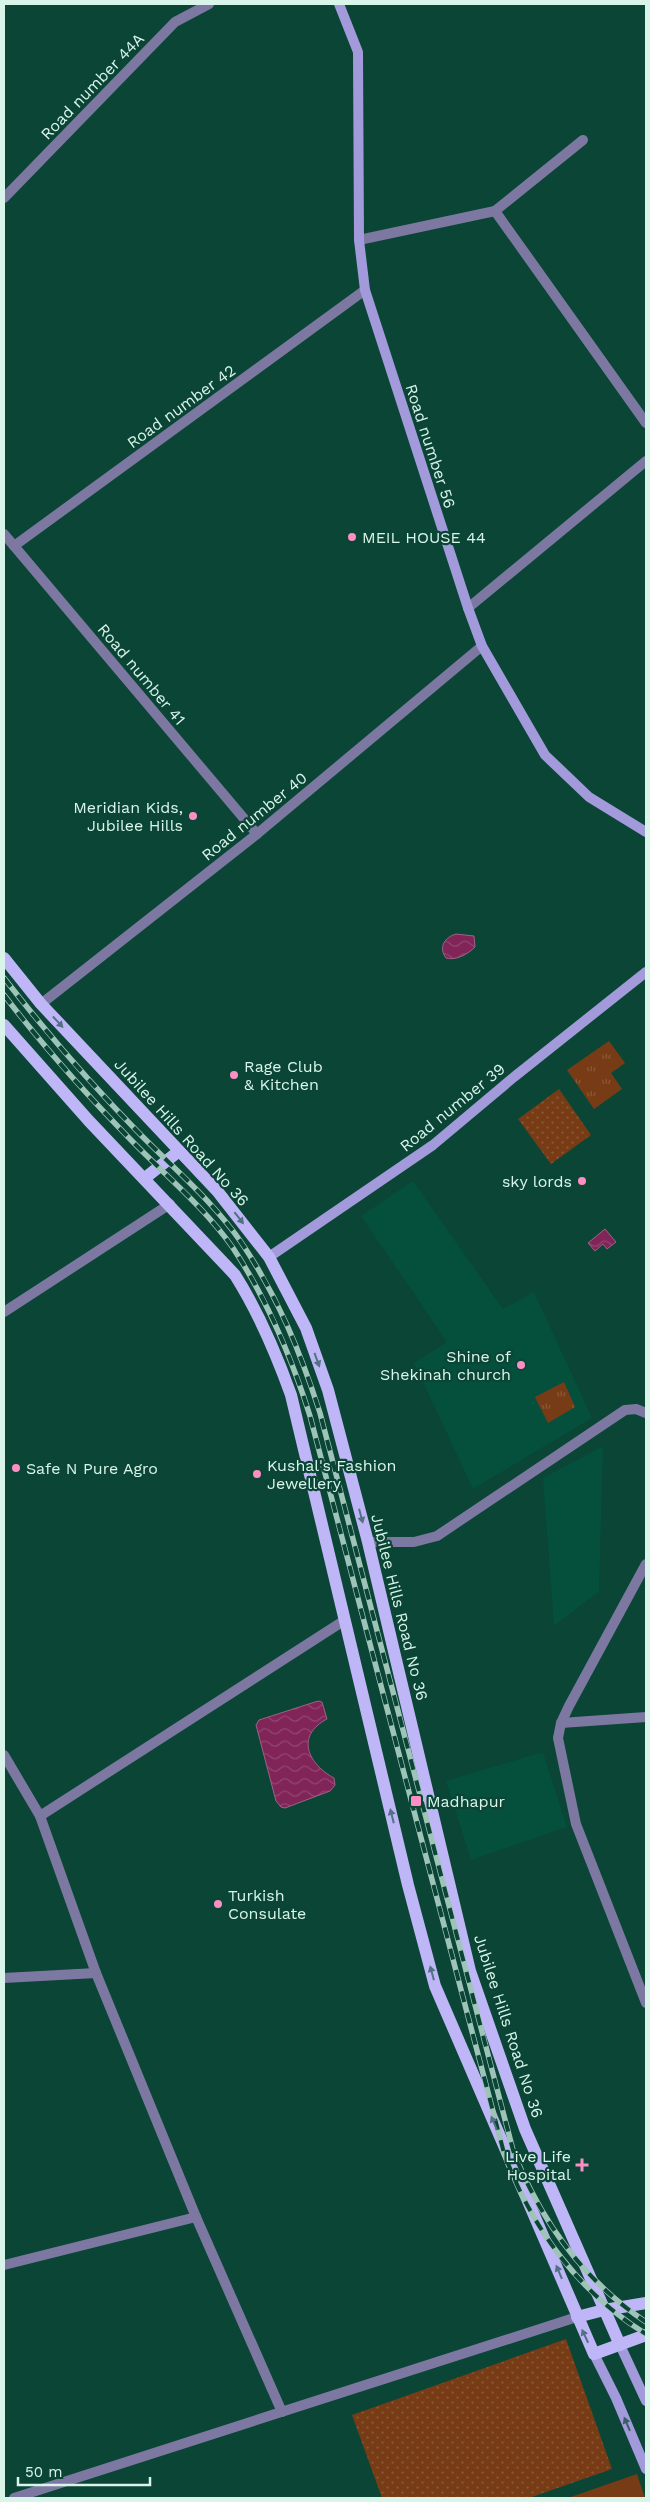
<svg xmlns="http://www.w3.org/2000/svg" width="650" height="2502" font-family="'Work Sans',sans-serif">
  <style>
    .built { fill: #04503d }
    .grass { fill: url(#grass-tufts) }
    .park { fill: url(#park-dots) }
    .pitch { fill: #773c15 }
    .water { fill: url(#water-waves); stroke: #9b6384 }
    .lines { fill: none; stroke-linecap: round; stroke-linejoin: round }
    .street { stroke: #7d78a1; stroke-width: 10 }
    .secondary { stroke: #a29ada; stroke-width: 10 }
    .primary { stroke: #bfb6f8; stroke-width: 12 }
    .rail-casing { stroke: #9ec3b7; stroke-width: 5.5 }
    .rail { stroke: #0a4536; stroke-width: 4; stroke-dasharray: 11; stroke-linecap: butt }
    .oneway { fill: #527284 }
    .oneway2 { fill: #385e67 }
    .poi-dot { fill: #fb8fc4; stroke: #0a4536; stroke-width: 2 }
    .labels { text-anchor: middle; stroke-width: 4.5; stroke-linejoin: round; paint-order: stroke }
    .street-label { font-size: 16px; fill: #d9f5ea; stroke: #0a4536 }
    .poi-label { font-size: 16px; fill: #d9f5ea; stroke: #0a4536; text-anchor: start }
  </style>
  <defs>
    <pattern id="grass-tufts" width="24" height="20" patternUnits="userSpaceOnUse" patternTransform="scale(1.25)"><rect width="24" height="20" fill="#773c15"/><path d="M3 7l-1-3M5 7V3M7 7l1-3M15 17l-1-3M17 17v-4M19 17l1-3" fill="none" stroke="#8a5937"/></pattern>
    <pattern id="park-dots" width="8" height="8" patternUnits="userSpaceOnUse" patternTransform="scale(1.25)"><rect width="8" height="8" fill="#773c15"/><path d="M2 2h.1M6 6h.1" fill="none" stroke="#8a5937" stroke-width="1.8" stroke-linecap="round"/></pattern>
    <pattern id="water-waves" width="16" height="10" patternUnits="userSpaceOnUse" patternTransform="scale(1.25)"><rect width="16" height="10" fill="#812559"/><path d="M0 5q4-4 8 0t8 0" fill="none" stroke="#924571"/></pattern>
  </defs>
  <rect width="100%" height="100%" fill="#0a4536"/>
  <g class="built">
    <path d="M413,1181L503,1309L534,1292L592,1418L473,1489L414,1363L447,1342L361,1216Z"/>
    <path d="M603,1446L599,1591L554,1626L543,1478Z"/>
    <path d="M543,1752L567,1827L471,1860L446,1781Z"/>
  </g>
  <g class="grass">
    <path d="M609,1041L625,1063L611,1073L622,1089L594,1109L567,1070Z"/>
    <path d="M564,1382L575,1407L548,1423L535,1397Z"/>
  </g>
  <g class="park">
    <path d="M559,1089L591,1135L551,1164L518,1119Z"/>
    <path d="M566,2339L612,2469L529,2498H382L352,2415Z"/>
  </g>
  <path class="pitch" d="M637,2474L645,2498H568Z"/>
  <g class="water">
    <path d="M456,934L474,936L475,947C468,954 456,961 446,958C438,947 445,937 456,934Z"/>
    <path d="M605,1229L616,1242L607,1249L603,1244L595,1251L588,1243Z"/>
    <path d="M318,1701L322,1702L327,1719C295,1736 308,1764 334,1778L335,1785L330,1791L285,1808L281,1807L276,1801L256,1725L259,1720Z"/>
  </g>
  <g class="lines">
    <g class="street">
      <path d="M4,198L175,22L209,4"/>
      <path d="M495,211L583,140"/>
      <path d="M359,240L495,211L646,423"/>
      <path d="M4,534L257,834"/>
      <path d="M14,546L365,290"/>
      <path d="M468,608L646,461"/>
      <path d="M41,1004L257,834L482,646"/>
      <path d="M4,1312L170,1204"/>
      <path d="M368,1542H414L437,1536L625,1410L636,1409L646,1413"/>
      <path d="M646,1564L569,1706L561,1723L558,1738L576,1824L646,2003"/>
      <path d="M561,1723L646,1717"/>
      <path d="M4,1755L40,1816"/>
      <path d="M4,1978L96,1973"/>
      <path d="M4,2265L196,2217"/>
      <path d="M282,2412L196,2217L96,1973L40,1816L345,1620"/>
      <path d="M14,2498L577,2317"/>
    </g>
    <g class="secondary">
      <path d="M339,4L358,52L359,240L365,290L468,608L482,646L545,755L589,797L646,832"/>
      <path d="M269,1257L433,1145L514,1077L646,972"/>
      <path d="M620,2345L646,2401"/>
      <path d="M594,2354L616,2398L646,2469"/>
    </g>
    <g class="primary">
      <path d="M4,958L41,1004L218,1192L269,1257L306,1328L328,1390L368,1542L470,1971L525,2129L620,2345"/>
      <path d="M4,1025L89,1121L235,1275C259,1313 276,1353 291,1395L408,1885L435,1986L594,2354L646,2335"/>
      <path d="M145,1178L179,1151"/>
      <path d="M577,2317L604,2310L646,2303"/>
    </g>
    <defs>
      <g id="rail">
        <path d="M4,978C46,1032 90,1083 138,1132C172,1167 213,1201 241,1242C278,1297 300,1351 320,1413L513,2150C540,2220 583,2280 646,2322"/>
        <path d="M4,995C43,1046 86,1094 131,1140C165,1175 205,1208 233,1248C268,1301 291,1356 310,1416L504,2153C531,2227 578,2292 646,2334"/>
      </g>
    </defs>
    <use href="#rail" class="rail-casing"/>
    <use href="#rail" class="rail"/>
  </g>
  <defs><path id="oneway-solid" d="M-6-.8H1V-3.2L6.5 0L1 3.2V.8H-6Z" transform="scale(1.25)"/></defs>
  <g class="oneway">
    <use href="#oneway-solid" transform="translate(58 1022) rotate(47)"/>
    <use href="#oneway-solid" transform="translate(239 1218) rotate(52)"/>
    <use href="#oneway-solid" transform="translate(317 1360) rotate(70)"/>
    <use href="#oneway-solid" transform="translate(361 1516) rotate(75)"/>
    <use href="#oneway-solid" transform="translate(392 1816) rotate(-104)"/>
    <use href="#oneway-solid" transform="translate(432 1973) rotate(-105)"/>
    <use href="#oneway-solid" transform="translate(494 2123) rotate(-113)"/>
    <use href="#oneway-solid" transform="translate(559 2272) rotate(-113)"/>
    <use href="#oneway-solid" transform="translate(585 2336) rotate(-115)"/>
  </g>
  <use class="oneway2" href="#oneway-solid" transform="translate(627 2424) rotate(-113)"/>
  <g class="poi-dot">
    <circle cx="352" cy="537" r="5"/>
    <circle cx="193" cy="816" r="5"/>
    <circle cx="234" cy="1075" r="5"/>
    <circle cx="582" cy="1181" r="5"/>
    <circle cx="521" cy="1365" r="5"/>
    <circle cx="16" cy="1468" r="5"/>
    <circle cx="257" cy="1474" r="5"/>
    <rect x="410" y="1795" width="12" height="12" rx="2.5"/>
    <circle cx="218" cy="1904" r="5"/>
    <path d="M579.5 2157.5h5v5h5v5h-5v5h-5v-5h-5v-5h5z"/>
  </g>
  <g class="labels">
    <g class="street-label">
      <text transform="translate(92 86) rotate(-46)" y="6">Road number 44A</text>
      <text transform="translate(181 406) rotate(-36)" y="6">Road number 42</text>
      <text transform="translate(431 446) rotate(72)" y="6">Road number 56</text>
      <text transform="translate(142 674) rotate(50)" y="6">Road number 41</text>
      <text transform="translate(254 816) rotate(-39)" y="6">Road number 40</text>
      <text transform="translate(452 1107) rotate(-39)" y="6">Road number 39</text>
      <text transform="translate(182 1132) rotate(48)" y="6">Jubilee Hills Road No 36</text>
      <text transform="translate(400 1607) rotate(76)" y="6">Jubilee Hills Road No 36</text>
      <text transform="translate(509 2026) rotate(72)" y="6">Jubilee Hills Road No 36</text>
    </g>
    <g class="poi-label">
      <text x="362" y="543">MEIL HOUSE 44</text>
      <text x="183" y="813" text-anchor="end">Meridian Kids,<tspan x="183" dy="18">Jubilee Hills</tspan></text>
      <text x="244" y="1072">Rage Club<tspan x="244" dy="18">&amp; Kitchen</tspan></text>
      <text x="572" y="1187" text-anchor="end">sky lords</text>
      <text x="511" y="1362" text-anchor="end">Shine of<tspan x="511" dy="18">Shekinah church</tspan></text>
      <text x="267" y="1471">Kushal's Fashion<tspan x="267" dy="18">Jewellery</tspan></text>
      <text x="26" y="1474">Safe N Pure Agro</text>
      <text x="427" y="1807">Madhapur</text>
      <text x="228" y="1901">Turkish<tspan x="228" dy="18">Consulate</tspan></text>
      <text x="571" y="2162" text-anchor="end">Live Life<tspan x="571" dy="18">Hospital</tspan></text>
    </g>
  </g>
  <rect width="650" height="2502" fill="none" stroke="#d9f5ea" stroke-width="10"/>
  <path d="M18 2477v8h132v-8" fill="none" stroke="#d9f5ea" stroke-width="2.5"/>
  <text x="25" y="2477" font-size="15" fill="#d9f5ea" stroke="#0a4536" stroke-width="4" paint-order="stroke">50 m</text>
</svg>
